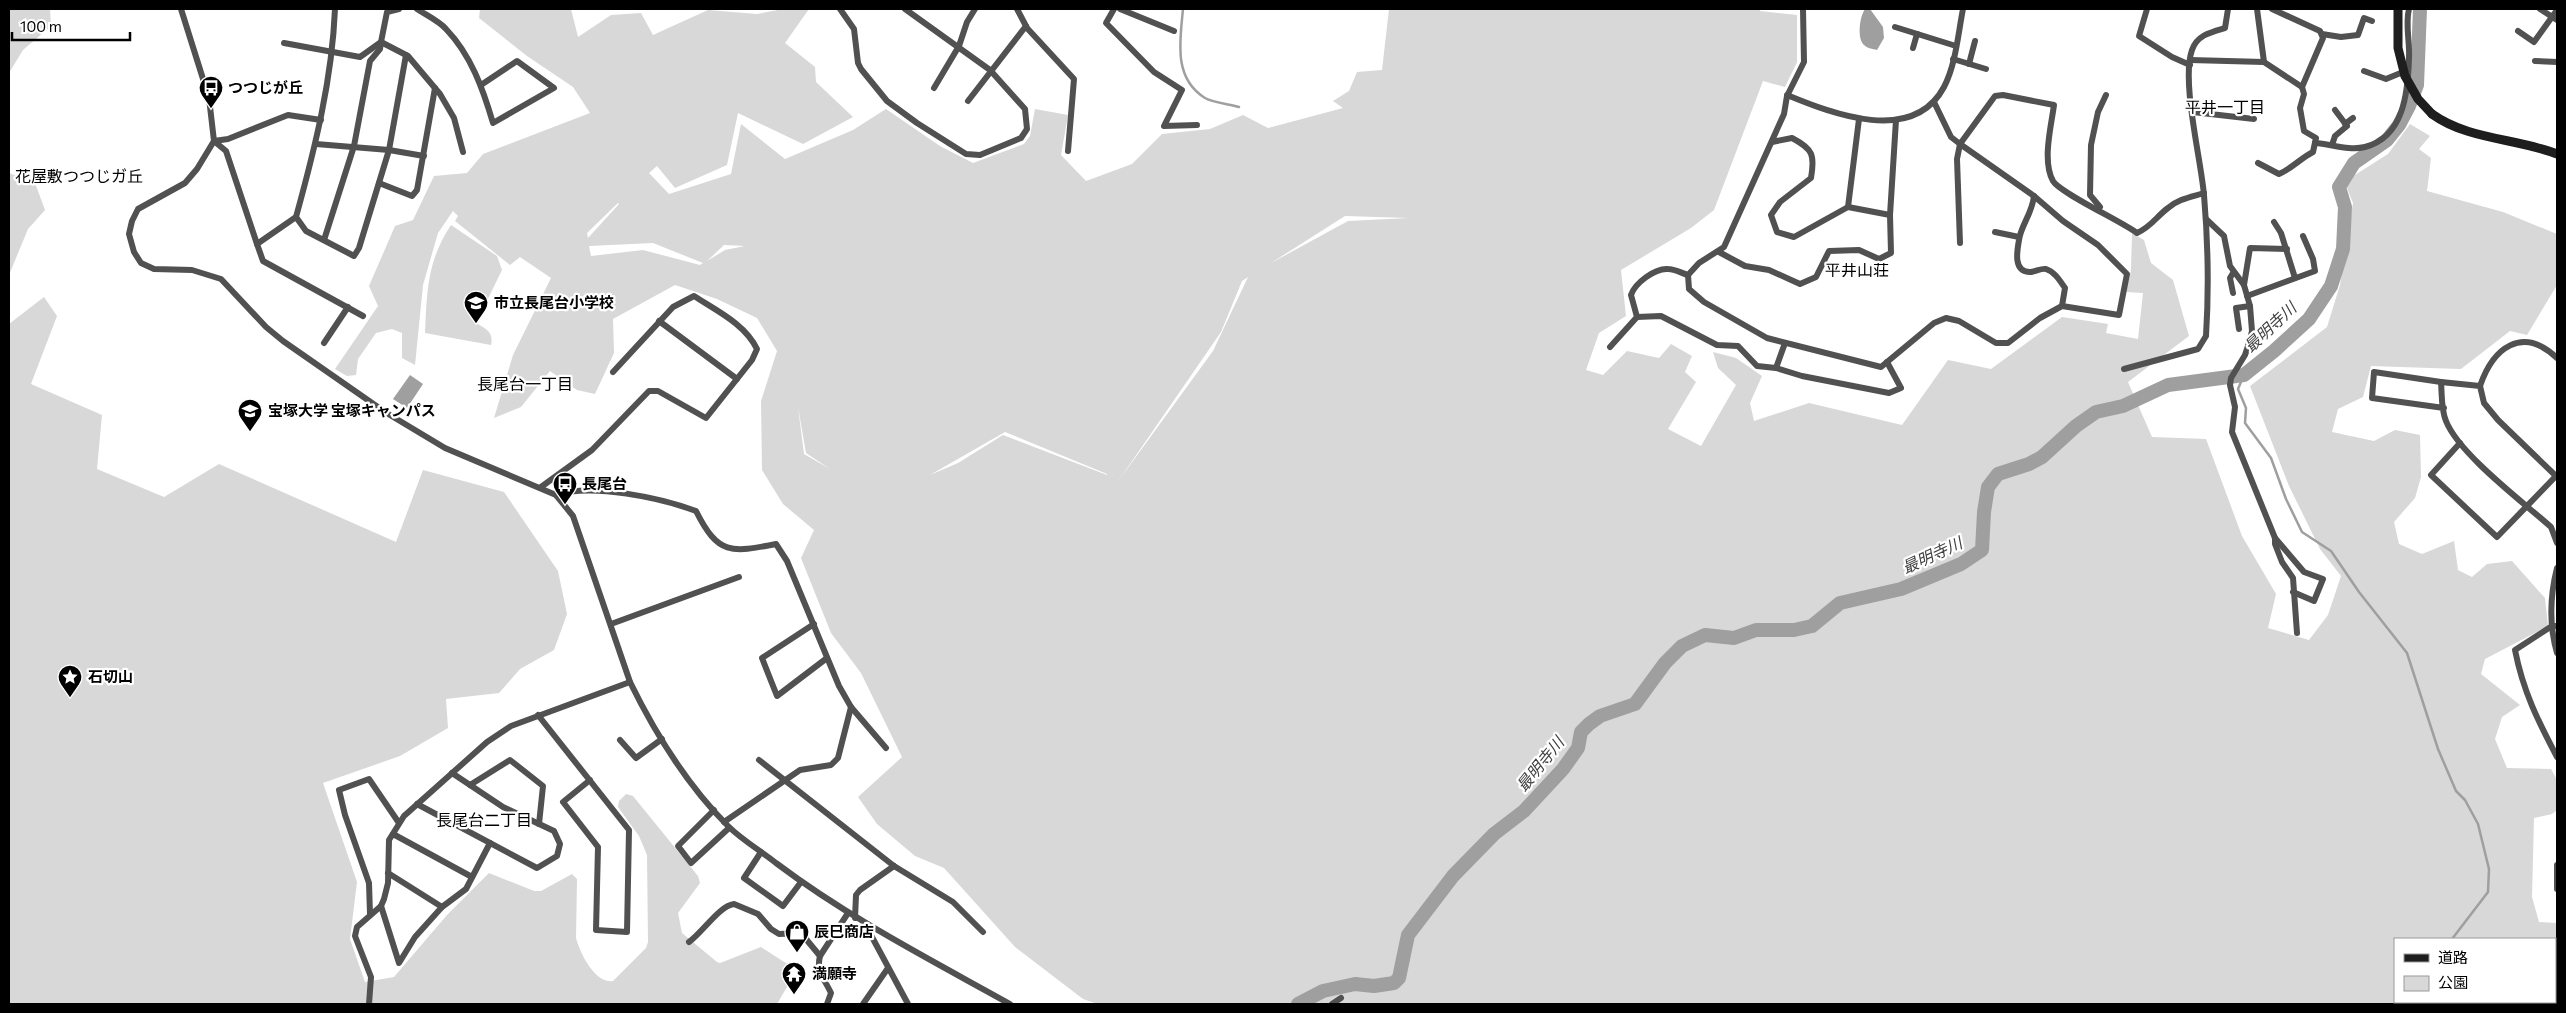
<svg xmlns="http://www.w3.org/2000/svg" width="2566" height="1013" font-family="Commissioner,'Noto Sans JP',sans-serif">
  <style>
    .green { fill: #d8d8d8; fill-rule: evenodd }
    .water { fill: #9f9f9f }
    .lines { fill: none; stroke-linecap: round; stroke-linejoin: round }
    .stream { stroke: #9f9f9f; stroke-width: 2.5 }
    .river { stroke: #9f9f9f; stroke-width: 14 }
    .street { stroke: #515151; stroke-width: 6 }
    .secondary { stroke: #1e1e1e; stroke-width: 9 }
    .secondary-bridge { stroke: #1e1e1e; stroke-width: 9 }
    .labels { text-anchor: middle; stroke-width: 4.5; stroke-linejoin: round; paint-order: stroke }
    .poi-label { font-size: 15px; font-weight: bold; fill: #000; stroke: #fff; text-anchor: start }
    .neighbourhood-label { font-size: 16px; fill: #000; stroke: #fff }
    .water-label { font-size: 16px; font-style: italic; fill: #404040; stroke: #fff }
  </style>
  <rect width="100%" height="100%" fill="#fff"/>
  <g class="green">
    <path d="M9,9H50L51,26L23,50L9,73Z"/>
    <path d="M480,9H571L578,37L611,15L641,13L653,35L708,10L757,14L783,9H809L785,43L815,67L816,82L853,117L803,144L738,113L727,165L675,188L657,166L649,173L669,194L731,174L741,124L785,159L853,130L886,109L940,146L973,163L1024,144L1030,136L1035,109L1068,115L1061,155L1086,181L1132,164L1162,134L1210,129L1243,115L1268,128L1343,108L1333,101L1349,91L1357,72L1382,70L1389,9H1760V11L1797,15V62L1785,87L1763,81L1714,210L1691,228L1621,270L1626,316L1599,333L1586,370L1603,375L1627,351L1659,358L1671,344L1692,356L1685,372L1696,382L1668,429L1701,446L1736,385L1718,368L1713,352L1736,358L1762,376L1750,403L1754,421L1809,403L1902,425L1948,360L1991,369L2062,317L2108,324L2106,333L2138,339L2143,293L2126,292L2131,270L2132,233L2144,240L2151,263L2173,280L2189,336L2128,382L2152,437L2206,439L2242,536L2276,594L2268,628L2309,640L2328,615L2341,576L2320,549L2289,486L2250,386L2327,327L2340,285L2353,203L2347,188V180L2388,154L2410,124L2430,136L2419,149L2431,158L2427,191L2503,212L2557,234V285L2527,335L2510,331L2461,369L2371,366L2363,397L2338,409L2332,432L2374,441L2395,430L2420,435L2421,477L2415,498L2394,522L2399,544L2422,554L2454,541L2458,570L2472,577L2487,564L2512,561L2545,598L2548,626L2485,659L2481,674L2520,705L2502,717L2495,739L2507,768L2551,769L2557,780V810L2552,814L2534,818L2532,897L2539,922L2557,923V991L2555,993V939H2395V1002H2543L2541,1004H2464L2450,1002L2448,1004H1098L1083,999L1015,947L944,868L915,856L877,824L858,797L902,757L861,673L831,633L801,558L814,530L783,504L762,470L761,401L777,351L757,318L717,299L675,285L613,319L614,353L595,394L577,390L550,371L521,407L494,418L513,355L551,278L520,257L510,265L455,221L458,216L453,211L438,233L423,285L415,365L402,358V333L392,329L376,333L358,359L356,375L347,376L335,369L378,306L369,286L395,226L413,220L434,176L467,173L483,154L590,113L573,87L527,56L479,18ZM618,203L619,204L588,238L587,233ZM1345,216L1409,218L1348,221L1271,263ZM653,243L703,263L700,265L643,250L591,256L589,246ZM724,245L745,246L725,250L707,261ZM1248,277L1213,351L1119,480L1221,332L1242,281ZM798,407L806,453L830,469L804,454ZM1005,432L1107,474V475L1003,435L958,463L930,475Z"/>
    <path d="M9,173L35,183L45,210L28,229L9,275Z"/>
    <path d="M451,225L497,256L502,270L476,323C486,329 494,332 491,345L425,333C427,291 427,261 451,225Z"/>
    <path d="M44,297L57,316L31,384L102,415L97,469L164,497L219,464L396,542L423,470L504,492L558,571L567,614L554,650L520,669L499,693L446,699L448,728L400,756L323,783L357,882L350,939L365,982L394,977L447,915L489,873L534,891H541L572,874L577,879L576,938C580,953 595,984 613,981L646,948L648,942L647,855L639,836L618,807L619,801L626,794L633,796L698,876L700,883L678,913L682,933L717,962L720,963L761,947L792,967L794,975L777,1004H9V324Z"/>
  </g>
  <g class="water">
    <path d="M1865,9H1870L1883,27L1884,38L1877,50C1873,49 1866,48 1863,44C1857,36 1860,16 1865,9Z"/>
    <path d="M410,375L423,384L407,408L393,399Z"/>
  </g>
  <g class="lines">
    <g class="stream">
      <path d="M1183,9C1180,41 1173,78 1205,98C1214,103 1229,104 1239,107"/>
      <path d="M2244,375L2238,389L2246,408L2245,423L2271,458L2286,499L2302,532L2331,551L2359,592L2407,653L2438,749L2456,791L2465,800L2478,824L2489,869L2488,892L2452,939"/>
      <path d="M2407,1004V1002"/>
    </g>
    <path class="river" d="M1298,1004L1323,991L1355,984L1374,986L1394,983L1399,978L1408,935L1453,876L1494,834L1524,811L1563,769L1578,748L1581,732L1589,724L1600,716L1635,704L1665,663L1682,646L1705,635L1734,638L1756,630H1794L1812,626L1840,603L1901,589L1961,564L1982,550L1984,512L1988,487L1998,474L2029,464L2042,457L2076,426L2096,412L2123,406L2168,385L2244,375L2274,351L2309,319L2331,286L2343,249L2345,207L2339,187L2354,163L2387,140L2399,125L2409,106L2417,85L2420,9"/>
    <g class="street">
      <path d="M181,9L209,98L214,141L197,169L185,183L138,209L132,221L129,234L134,252L141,263L154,269L192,270L221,279L266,327L283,341L385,412L445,448L556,495L573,516L630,682C655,733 688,786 728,826C742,840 761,851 776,863C849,918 931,960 1010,1004"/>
      <path d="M335,9C332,80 315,148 296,217L306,231L354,256L359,248L389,150L406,55"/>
      <path d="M417,9C426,15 439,21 446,29C471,55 483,89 493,123L554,88L517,61L481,85"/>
      <path d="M840,9L854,29L858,63L861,69L887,101L917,123L966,154L980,155L1021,138L1027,129L1025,109L990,70L905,9"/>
      <path d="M1017,9L1027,28L1074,79L1068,151"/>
      <path d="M1114,9L1106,23L1154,72L1182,90L1164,126L1197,125"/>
      <path d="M1120,9L1174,31"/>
      <path d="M2147,9L2139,36L2172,57L2190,65"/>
      <path d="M2257,9L2264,62"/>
      <path d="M2540,9L2557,20"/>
      <path d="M1895,27L1956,46"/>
      <path d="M2518,31L2534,42L2557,10"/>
      <path d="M2322,34L2341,37L2358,35L2364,18L2372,21"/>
      <path d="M284,43L360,57L381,42L387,12L399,9"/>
      <path d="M1913,48L1917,34"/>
      <path d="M1953,59L1986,69"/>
      <path d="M2190,60L2264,62L2302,87"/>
      <path d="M2535,61L2557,62"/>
      <path d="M1969,64L1975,41"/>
      <path d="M2364,71L2386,79L2403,72"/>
      <path d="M934,88L959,46L967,22L975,9"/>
      <path d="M1787,95C1833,114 1913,145 1944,87C1956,64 1958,34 1963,9"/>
      <path d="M968,101L1026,26"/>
      <path d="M1934,102L1951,137L1960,144L1995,96L2003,95L2054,105C2051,127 2042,161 2053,181C2060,193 2121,221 2137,233C2151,227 2157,216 2168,208C2178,199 2191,197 2204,193"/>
      <path d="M2193,112L2254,119"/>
      <path d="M2345,124L2353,118"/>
      <path d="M214,141L226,151L257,244L296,217"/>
      <path d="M214,141L228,139L288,115L321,120"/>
      <path d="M1772,142L1792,138C1813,149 1815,155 1811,178L1780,202L1771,215L1777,232L1794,237L1848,207L1859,119"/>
      <path d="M2315,143C2331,144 2349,151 2365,147C2404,137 2408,92 2409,58C2410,42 2405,24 2409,9"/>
      <path d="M316,144L389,150L424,156"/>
      <path d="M2332,145L2335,136L2347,126L2335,110"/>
      <path d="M2258,163L2279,174C2291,169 2301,158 2313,152L2316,138L2304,131L2300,108L2304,94L2302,87L2323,38L2320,31L2272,9"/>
      <path d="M379,183L412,196L417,190L435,88"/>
      <path d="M2034,196C2032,214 2021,225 2019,240C2017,251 2013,272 2030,272C2035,272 2041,268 2046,269C2055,272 2060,281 2065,288L2062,306"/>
      <path d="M1848,207L1890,215"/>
      <path d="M2100,207L2090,195L2091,145L2098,112L2106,95"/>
      <path d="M2206,219L2224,236L2230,266L2244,285L2250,306L2252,331L2250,340L2245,355L2231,378L2230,385L2235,407L2232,432L2275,538V544L2282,562L2293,578L2297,633"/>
      <path d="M2274,222L2281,233L2295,278"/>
      <path d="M1995,232L2019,237"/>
      <path d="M324,240L354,146L370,61L380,49L381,42L408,56L440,94L454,118L463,152"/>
      <path d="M257,244L263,261L363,316"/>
      <path d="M1719,252L1745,266L1769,270L1800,284L1816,277L1829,251L1859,250L1879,259L1891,253L1890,215L1896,120"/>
      <path d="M1688,275L1689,289L1704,302L1767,338L1881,367L1934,323L1946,318L1959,321L1996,343H2008L2040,318L2062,306L2119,315L2127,274L2098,245L2063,221L2034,196L1960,144L1957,159L1960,243"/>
      <path d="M2244,285L2250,248L2287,249"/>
      <path d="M2233,293L2230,278L2233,273"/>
      <path d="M2247,296L2315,271L2313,259L2303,236"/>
      <path d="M1637,317L1661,316L1717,345L1738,346L1757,366L1776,368L1802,376L1889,393L1901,388L1887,362"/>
      <path d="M659,321L737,379"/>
      <path d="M2239,329L2236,308L2250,306"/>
      <path d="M324,343L348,307"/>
      <path d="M1610,347L1637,317L1631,295C1635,283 1655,268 1668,269C1675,269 1681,273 1688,275L1699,263L1724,247L1784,114L1787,96L1804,62L1803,9"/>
      <path d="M1776,368L1785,343"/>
      <path d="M2124,369L2198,349L2206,336C2209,289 2208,242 2204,195C2201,159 2181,81 2192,50C2197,35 2211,32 2225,28L2228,9"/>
      <path d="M2441,382L2480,386L2484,403L2498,420L2557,477"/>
      <path d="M2480,386C2493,348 2522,325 2557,358"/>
      <path d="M2444,408L2372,398L2374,372L2441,382C2442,394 2441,410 2446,421C2459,454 2523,502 2551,527L2557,543"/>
      <path d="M2460,443L2431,475L2497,537L2556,476"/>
      <path d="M541,487L592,450L649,391H658L706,418L752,360L757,349C745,324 717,311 694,296L673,307L613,372"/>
      <path d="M556,495C592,483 661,498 696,511C718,555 731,553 776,544L787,561L839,686L851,707L886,748"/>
      <path d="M2275,538L2304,572L2323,579L2314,601L2293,592"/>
      <path d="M2557,568C2550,596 2549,625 2557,653"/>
      <path d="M611,624L739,577"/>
      <path d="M814,624L762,658L777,696L827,658"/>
      <path d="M2557,626H2552L2515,650C2523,691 2538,721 2557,757"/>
      <path d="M538,715L629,830L627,932L596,930L598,847L563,802L590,780"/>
      <path d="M620,740L636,758L662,739"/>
      <path d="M759,760L894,866L953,902L983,932"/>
      <path d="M470,785L510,760L543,786L539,824"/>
      <path d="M417,804L537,868L557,856L560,844L554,831L503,807L452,773"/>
      <path d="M714,810L678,846L691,863L729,828"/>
      <path d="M724,822L800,770L831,765L838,758L851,707"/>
      <path d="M393,834L472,877"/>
      <path d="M761,852L744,878L783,906L801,882"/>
      <path d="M2557,865V889"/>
      <path d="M388,873L442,907"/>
      <path d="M381,906L399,963L415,937L442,907L466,889L490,843"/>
      <path d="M370,914L369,883L345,815L339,790L369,779L399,823"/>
      <path d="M855,918L856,895L860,890L894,866"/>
      <path d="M865,924L908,1004"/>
      <path d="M689,942C703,932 719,906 734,904L758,914L771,929L779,934L801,933L820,956"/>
      <path d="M369,1004L371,977L355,936L357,927L381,906L384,899L388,883L389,840L404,816L487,742L511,726L630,682"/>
      <path d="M827,1004L831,993C824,978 816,972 820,956L848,913"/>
      <path d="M863,1004L888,968"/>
      <path d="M1332,1004L1341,998"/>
      <path d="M2554,1004L2557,1001"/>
    </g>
    <g class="secondary">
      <path d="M2398,9V48L2405,76"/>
      <path d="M2432,114C2468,140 2516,138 2557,154"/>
    </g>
    <path class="secondary-bridge" d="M2405,76L2418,99L2432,114"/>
  </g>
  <defs>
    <symbol id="bus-pin" viewBox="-11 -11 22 30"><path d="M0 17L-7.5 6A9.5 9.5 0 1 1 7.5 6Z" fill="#000" stroke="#fff"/><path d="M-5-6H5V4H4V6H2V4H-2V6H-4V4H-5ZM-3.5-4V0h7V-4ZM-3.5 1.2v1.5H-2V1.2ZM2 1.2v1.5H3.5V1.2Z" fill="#fff"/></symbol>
    <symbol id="school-pin" viewBox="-11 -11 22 30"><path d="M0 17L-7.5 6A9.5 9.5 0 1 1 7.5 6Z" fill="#000" stroke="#fff"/><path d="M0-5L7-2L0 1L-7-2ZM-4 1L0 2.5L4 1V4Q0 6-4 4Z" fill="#fff"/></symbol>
    <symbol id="university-pin" viewBox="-11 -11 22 30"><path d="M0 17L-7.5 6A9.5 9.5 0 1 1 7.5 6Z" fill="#000" stroke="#fff"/><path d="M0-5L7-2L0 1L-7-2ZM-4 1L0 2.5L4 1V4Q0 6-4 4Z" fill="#fff"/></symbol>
    <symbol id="sight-pin" viewBox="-11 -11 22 30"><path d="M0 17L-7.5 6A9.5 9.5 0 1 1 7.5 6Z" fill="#000" stroke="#fff"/><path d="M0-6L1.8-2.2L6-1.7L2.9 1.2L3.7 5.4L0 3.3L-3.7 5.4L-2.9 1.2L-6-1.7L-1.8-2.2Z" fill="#fff"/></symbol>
    <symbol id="shop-pin" viewBox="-11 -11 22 30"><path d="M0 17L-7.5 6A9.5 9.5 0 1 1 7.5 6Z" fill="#000" stroke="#fff"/><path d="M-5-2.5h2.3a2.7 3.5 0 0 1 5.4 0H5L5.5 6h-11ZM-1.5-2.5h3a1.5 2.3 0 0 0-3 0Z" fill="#fff"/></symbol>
    <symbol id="temple-pin" viewBox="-11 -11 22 30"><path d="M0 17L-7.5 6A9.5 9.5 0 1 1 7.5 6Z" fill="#000" stroke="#fff"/><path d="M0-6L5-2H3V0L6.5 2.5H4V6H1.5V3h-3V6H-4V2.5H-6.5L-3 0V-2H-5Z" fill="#fff"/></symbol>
  </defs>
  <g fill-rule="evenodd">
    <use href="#bus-pin" x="197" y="74" width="28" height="38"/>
    <use href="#school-pin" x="462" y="289" width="28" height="38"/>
    <use href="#university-pin" x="236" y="397" width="28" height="38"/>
    <use href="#bus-pin" x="551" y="470" width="28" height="38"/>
    <use href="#sight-pin" x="56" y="663" width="28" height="38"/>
    <use href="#shop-pin" x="783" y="918" width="28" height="38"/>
    <use href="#temple-pin" x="780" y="960" width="28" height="38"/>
  </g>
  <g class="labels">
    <g class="poi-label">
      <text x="228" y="93">つつじが丘</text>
      <text x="494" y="308">市立長尾台小学校</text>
      <text x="268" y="416">宝塚大学 宝塚キャンパス</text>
      <text x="582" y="489">長尾台</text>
      <text x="88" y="682">石切山</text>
      <text x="814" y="937">辰巳商店</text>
      <text x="812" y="979">満願寺</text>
    </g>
    <g class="neighbourhood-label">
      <text x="2225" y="113">平井一丁目</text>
      <text x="79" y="182">花屋敷つつじガ丘</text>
      <text x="1857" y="276">平井山荘</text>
      <text x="525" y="390">長尾台一丁目</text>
      <text x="484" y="826">長尾台二丁目</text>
    </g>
    <g class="water-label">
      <text transform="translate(2270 327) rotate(-43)" y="6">最明寺川</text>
      <text transform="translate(1932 555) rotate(-25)" y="6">最明寺川</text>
      <text transform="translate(1540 764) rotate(-51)" y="6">最明寺川</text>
    </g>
  </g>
  <rect width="2566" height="1013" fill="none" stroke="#000000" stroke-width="20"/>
  <rect x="2394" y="938" width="162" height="65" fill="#ffffff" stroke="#999999"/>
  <rect x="2404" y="954" width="25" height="8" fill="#1e1e1e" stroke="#999999"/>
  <text x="2438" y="963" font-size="15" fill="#000000">道路</text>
  <rect x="2404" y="976" width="25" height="15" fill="#d8d8d8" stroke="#999999"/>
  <text x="2438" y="988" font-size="15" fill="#000000">公園</text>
  <path d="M12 32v8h118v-8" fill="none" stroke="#000000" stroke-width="2.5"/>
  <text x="20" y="32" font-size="15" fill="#000000" stroke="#ffffff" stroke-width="4" paint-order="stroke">100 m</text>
</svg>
